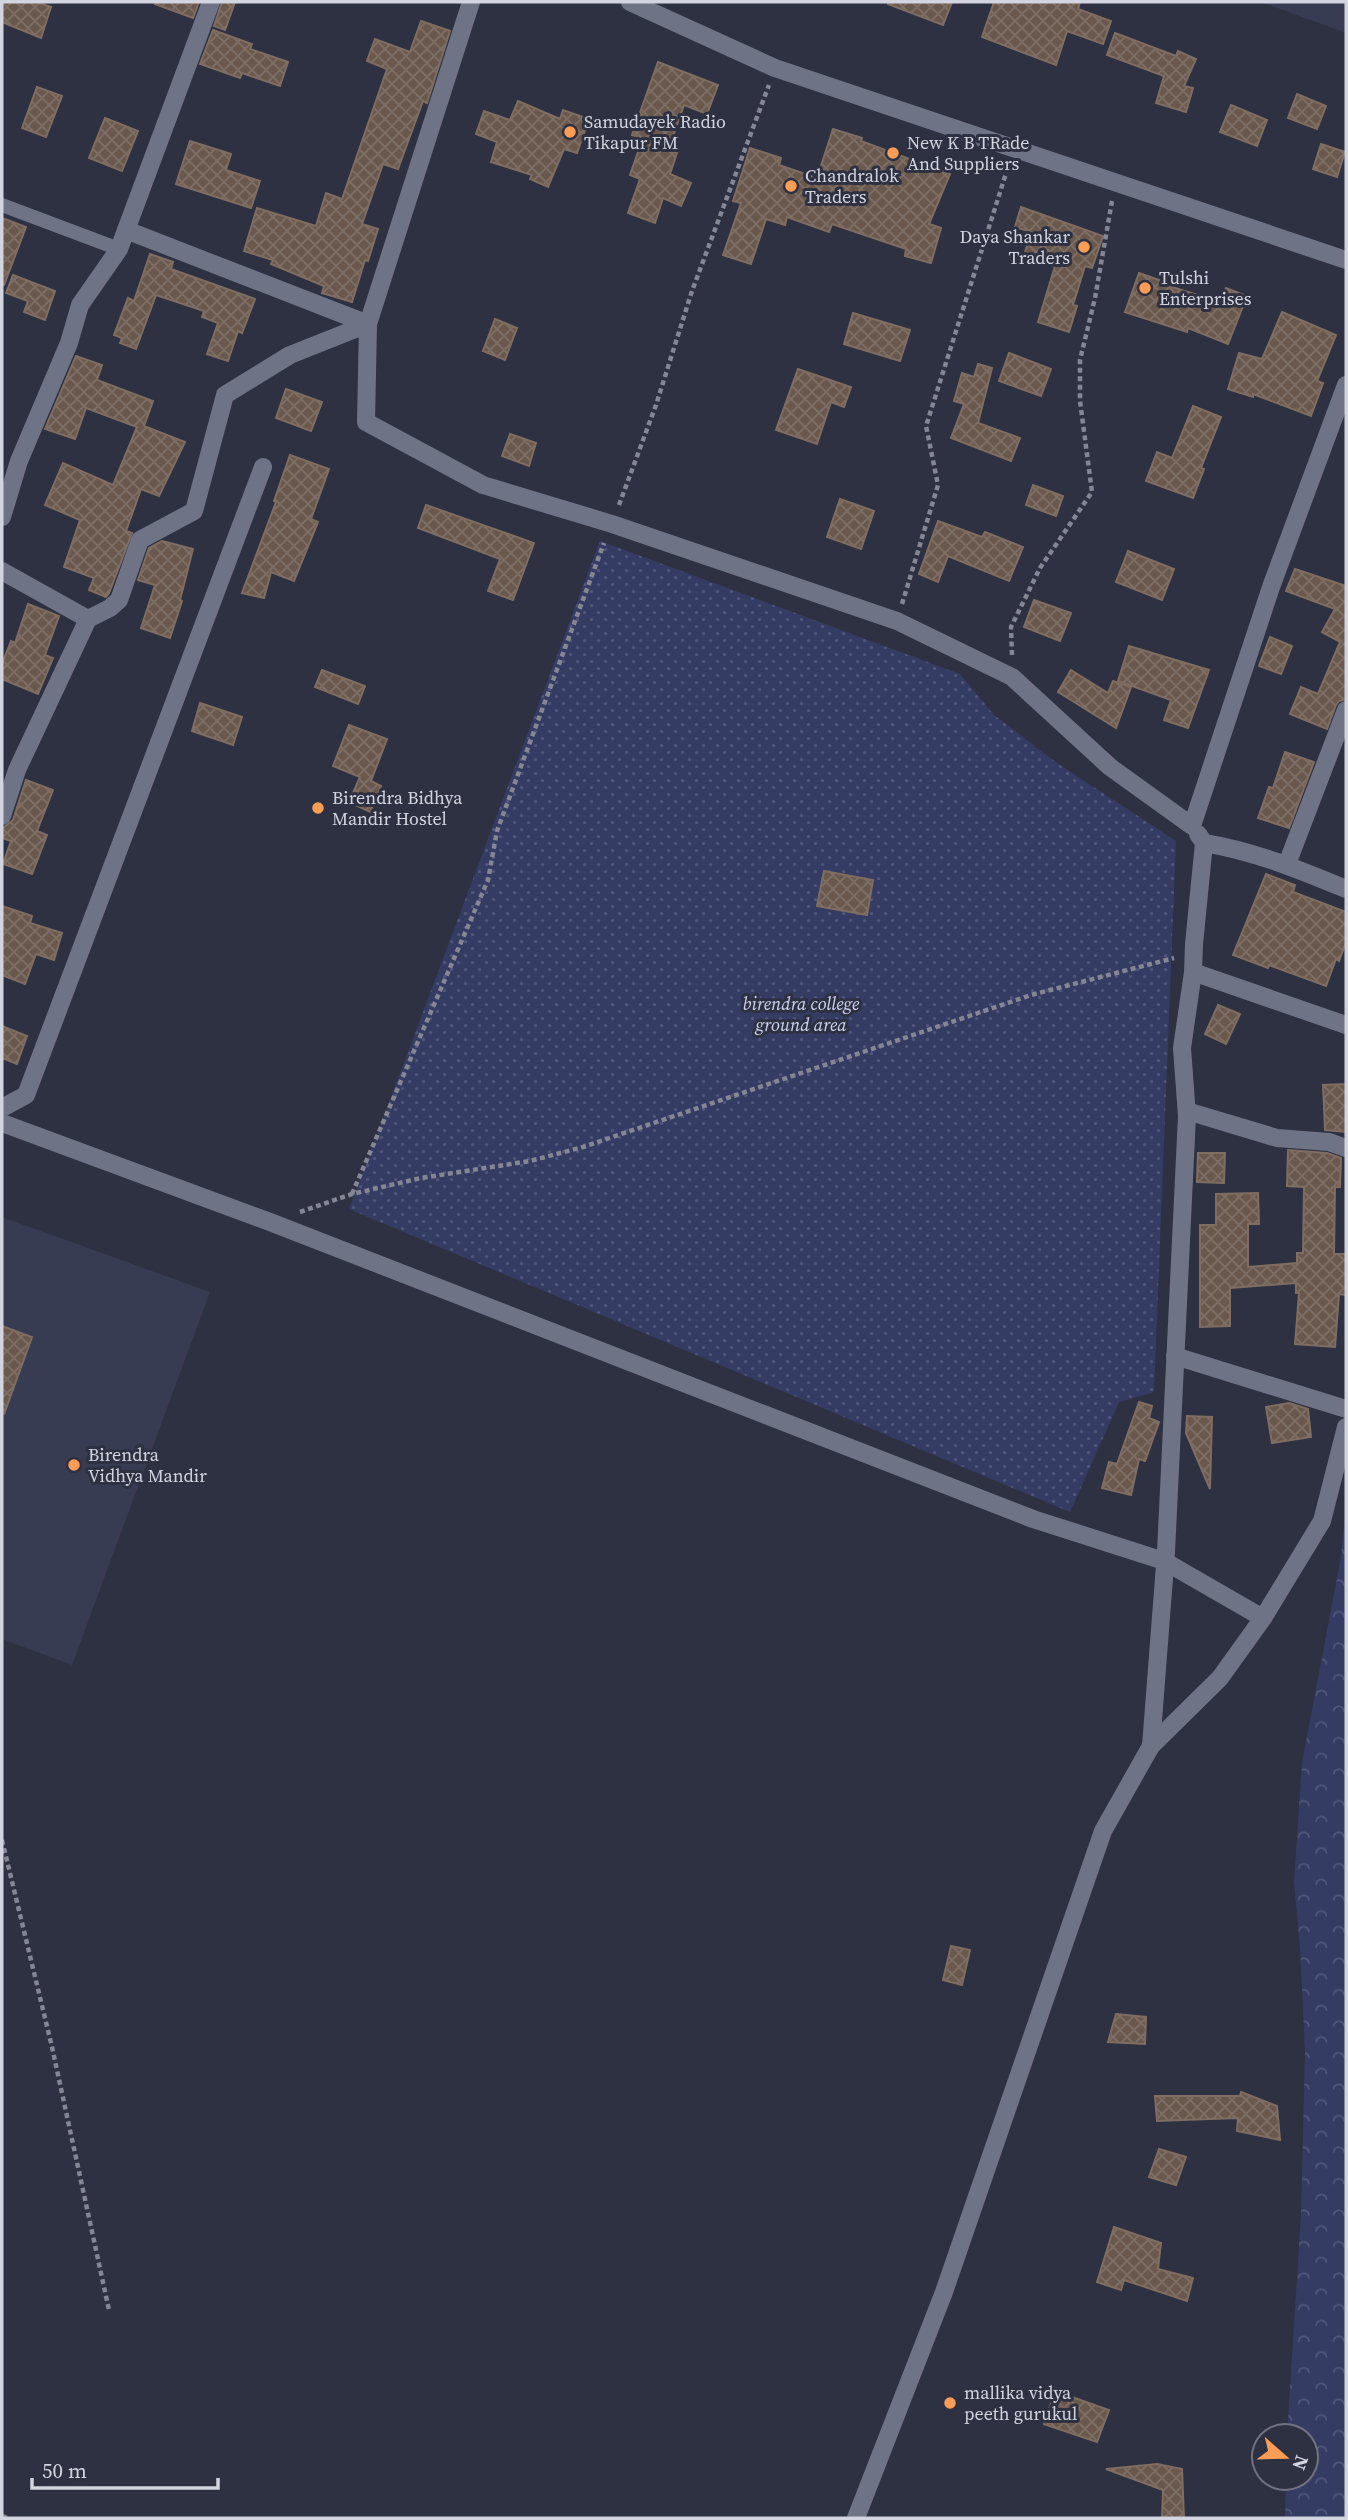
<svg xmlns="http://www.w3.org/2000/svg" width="1348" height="2520" font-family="'Source Serif 4',serif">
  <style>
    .built { fill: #383c52 }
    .forest { fill: url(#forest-crowns) }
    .park { fill: url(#park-dots) }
    .building { fill: url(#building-cross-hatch); stroke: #7f6d61; stroke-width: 2 }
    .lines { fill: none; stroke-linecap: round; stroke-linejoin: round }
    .path { stroke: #848694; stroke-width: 4.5; stroke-dasharray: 5 3.5; stroke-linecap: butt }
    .service { stroke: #6f7386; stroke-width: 14 }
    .minor { stroke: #6f7386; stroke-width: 18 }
    .tertiary { stroke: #6f7386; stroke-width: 18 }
    .poi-dot { fill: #fd9d55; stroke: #2e3142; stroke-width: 2.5 }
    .labels { text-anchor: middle; stroke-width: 6; stroke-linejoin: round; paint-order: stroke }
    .poi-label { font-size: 18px; fill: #d2d4df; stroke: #2e3142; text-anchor: start }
    .park-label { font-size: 18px; font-style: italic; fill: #cdd4f2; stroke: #2e3142 }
  </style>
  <defs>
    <pattern id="forest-crowns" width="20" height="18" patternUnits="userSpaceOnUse" patternTransform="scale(1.75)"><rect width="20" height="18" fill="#353c64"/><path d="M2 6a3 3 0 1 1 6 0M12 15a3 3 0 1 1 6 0" fill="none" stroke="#51577a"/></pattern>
    <pattern id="park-dots" width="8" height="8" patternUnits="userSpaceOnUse" patternTransform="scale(1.75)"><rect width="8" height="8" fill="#353c64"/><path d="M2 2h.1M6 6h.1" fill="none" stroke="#51577a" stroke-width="1.8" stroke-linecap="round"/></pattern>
    <pattern id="building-cross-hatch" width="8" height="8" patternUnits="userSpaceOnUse" patternTransform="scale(1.75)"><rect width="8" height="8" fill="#6a584d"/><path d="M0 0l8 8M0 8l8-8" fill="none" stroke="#7e6f66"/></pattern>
  </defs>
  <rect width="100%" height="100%" fill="#2e3142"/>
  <g class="built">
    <path d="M1261,2H1346V33Z"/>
    <path d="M2,1217L210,1292L72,1665L2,1639Z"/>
  </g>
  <path class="forest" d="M1346,1502V2518H1285L1286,2478H1306V2436H1287L1301,2216L1305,2052L1300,1946L1294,1882L1302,1763L1341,1557Z"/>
  <path class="park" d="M600,541L960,674L994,715L1057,763L1176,841L1154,1392L1119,1402L1070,1512L349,1209Z"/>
  <g class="building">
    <path d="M2,2H36L51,7L41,38L2,22Z"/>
    <path d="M155,2H199L193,18L155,4Z"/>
    <path d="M222,2H235L225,30L214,26Z"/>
    <path d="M888,2H952L943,25L888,4Z"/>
    <path d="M994,2H1080L1078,9L1111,21L1103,44L1067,31L1056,65L982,37Z"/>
    <path d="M421,21L450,31L427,103L423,101L398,169L383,164L362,224L378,229L368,261L365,260L352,302L322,293L324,286L271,264L273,260L244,251L257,208L316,226L326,193L342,199L387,69L367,61L375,39L410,52Z"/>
    <path d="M213,30L252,44L250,49L288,62L280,86L242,73L240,78L200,64Z"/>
    <path d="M1115,33L1176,56L1178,51L1196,59L1184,86L1193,88L1186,112L1156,103L1164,76L1107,55Z"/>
    <path d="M658,62L718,85L707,114L684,105L668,150L677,153L670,174L691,183L681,206L663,198L655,223L628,213L640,179L630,175L643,138L632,135Z"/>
    <path d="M37,87L62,96L46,137L22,128Z"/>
    <path d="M1297,94L1326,106L1317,129L1288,118Z"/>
    <path d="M518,101L560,119L563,110L589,119L577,153L564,149L548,187L530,179L532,175L491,162L497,142L476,134L484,111L510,120Z"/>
    <path d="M1231,105L1267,120L1257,146L1220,132Z"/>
    <path d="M105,118L138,131L122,171L89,158Z"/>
    <path d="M833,129L862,138L861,141L950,174L929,224L941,228L931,263L905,256L906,249L832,224L829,232L787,217L785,225L766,219L751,264L723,255L741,203L733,201L750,148L781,158L779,165L817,178Z"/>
    <path d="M190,141L231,154L226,170L260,181L251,208L176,184Z"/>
    <path d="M1321,144L1345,152L1337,177L1313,169Z"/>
    <path d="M1021,207L1103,236L1092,268L1085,266L1073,305L1077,306L1069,332L1038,322L1055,266L1024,256L1031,232L1015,227Z"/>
    <path d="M2,218L26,227L4,285H2Z"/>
    <path d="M150,254L173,262L171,269L255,299L242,333L238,331L228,361L207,354L218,323L202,317L204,311L156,295L136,349L120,343L122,338L114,335L128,298L134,301Z"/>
    <path d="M1139,273L1159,280V283L1220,302L1226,288L1247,296L1228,344L1188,328L1187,332L1125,312Z"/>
    <path d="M13,275L55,291L45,320L24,312L28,301L6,293Z"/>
    <path d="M1282,312L1336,335L1317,381L1323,383L1311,416L1253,394V397L1228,389L1239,353L1262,359Z"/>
    <path d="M853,313L910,330L900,361L844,344Z"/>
    <path d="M495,319L517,328L505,360L483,351Z"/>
    <path d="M1009,353L1051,369L1041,396L999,381Z"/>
    <path d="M76,356L102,365L97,380L153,401L144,426L185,442L159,496L141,489L126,531L132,533L109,593L106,597L89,590L94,578L64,567L80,520L45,505L63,463L113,485L137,427L86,408L75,439L45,429Z"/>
    <path d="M978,364L992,368L978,423L1020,438L1011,461L951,438L964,404L954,401L962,373L974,377Z"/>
    <path d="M798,369L851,387L844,407L831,402L817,444L776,430Z"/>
    <path d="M286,389L322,402L311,431L276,418Z"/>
    <path d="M1193,406L1221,417L1201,468L1204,469L1193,498L1146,481L1157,452L1172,458Z"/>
    <path d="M510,434L536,443L529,466L502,456Z"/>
    <path d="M290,455L329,469L311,519L318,522L294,581L271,572L264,598L242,593L276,502L274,501Z"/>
    <path d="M1033,485L1063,496L1056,516L1026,505Z"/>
    <path d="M840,499L874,511L861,549L827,537Z"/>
    <path d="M426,505L534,543L513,600L488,591L500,559L418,528Z"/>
    <path d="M938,521L982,537L985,532L1023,547L1009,581L948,556L938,582L919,574Z"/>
    <path d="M162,541L193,549L180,600L182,601L170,638L141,628L155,585L138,580L149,548Z"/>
    <path d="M1128,551L1174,569L1162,600L1116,582Z"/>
    <path d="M1295,569L1346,586V699L1339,701L1336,705L1327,729L1290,714L1301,687L1318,694L1340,642L1322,632L1335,609L1286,591Z"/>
    <path d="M1034,600L1071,613L1060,641L1024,627Z"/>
    <path d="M28,604L59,616L45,655L53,658L38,694L2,679V664L11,641L15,643Z"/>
    <path d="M1270,637L1292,646L1281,674L1259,666Z"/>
    <path d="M1129,646L1209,670L1188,728L1164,720L1171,700L1118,681Z"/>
    <path d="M322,670L365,686L358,704L315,687Z"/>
    <path d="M1071,670L1108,693L1113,681L1131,687L1116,728L1058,692Z"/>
    <path d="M200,703L242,717L233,745L192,731Z"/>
    <path d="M349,725L387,739L371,781L381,786L370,812L349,802L360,777L333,766Z"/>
    <path d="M1285,752L1314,762L1289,828L1258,818L1269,787L1273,788Z"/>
    <path d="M26,780L53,790L37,831L47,835L32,874L3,864L11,841L2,838V834L4,827L13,820Z"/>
    <path d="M824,871L873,880L867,915L817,906Z"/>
    <path d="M1266,874L1295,885L1293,892L1346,912V942L1339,961L1336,959L1326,986L1269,965L1268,968L1233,955Z"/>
    <path d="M2,906L32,916L30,923L62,933L54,960L36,954L25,984L2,975Z"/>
    <path d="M1218,1005L1240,1014L1226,1044L1205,1034Z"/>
    <path d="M2,1026L27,1036L17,1064L2,1058Z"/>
    <path d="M1346,1084V1132L1325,1130L1323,1085Z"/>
    <path d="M1288,1150L1327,1153L1341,1158L1340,1187H1335L1334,1254H1346V1295L1339,1294L1335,1347L1295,1344L1299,1293H1296V1283L1230,1288V1326L1200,1327V1225H1216V1194L1258,1193L1259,1224H1248V1267L1297,1263V1253H1303L1304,1187L1287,1186Z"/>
    <path d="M1198,1153H1225L1224,1183L1197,1182Z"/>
    <path d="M2,1326L32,1337L4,1414L2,1413Z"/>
    <path d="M1139,1402L1152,1406L1149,1418L1159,1422L1145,1461L1139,1459L1131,1495L1102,1488L1109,1462L1117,1464Z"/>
    <path d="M1289,1403L1308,1409L1311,1437L1272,1443L1266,1407Z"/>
    <path d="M1187,1416L1212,1417L1210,1489L1186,1433Z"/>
    <path d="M951,1946L970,1950L962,1985L943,1980Z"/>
    <path d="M1116,2014L1146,2017L1145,2044L1108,2042Z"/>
    <path d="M1241,2092L1277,2106L1280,2140L1237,2131L1238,2118L1157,2121L1155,2096H1240Z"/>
    <path d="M1159,2149L1186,2157L1176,2185L1149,2177Z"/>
    <path d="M1114,2227L1161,2243L1158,2269L1193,2278L1187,2301L1124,2280L1121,2290L1097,2282Z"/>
    <path d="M1055,2391L1109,2410L1097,2442L1044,2424Z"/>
    <path d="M1157,2464L1182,2469L1184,2518H1162L1163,2490L1106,2469Z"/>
  </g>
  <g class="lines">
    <g class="path">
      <path d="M619,505L656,405L692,291L769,85"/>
      <path d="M902,604L938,485L926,426L1008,167"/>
      <path d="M1012,655L1011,627L1040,568L1092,492L1080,401V360L1095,298L1112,201"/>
      <path d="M352,1194L488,880L497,831L604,543"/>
      <path d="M300,1212L352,1194L421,1178L530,1161L583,1147L1031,995L1174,958"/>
      <path d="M2,1840L52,2047L109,2310"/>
      <path d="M2,2516L8,2518"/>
    </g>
    <path class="service" d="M2,205L119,249"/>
    <g class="minor">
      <path d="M126,230L368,324L471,2"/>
      <path d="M2,517L19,461L69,343L80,305L119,249L211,2"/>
      <path d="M2,571L88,619L110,608L119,600L140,540L194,511L225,395L290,355L368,324L366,422L483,485L612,524L897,621L1012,677L1110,767L1192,826L1271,587L1346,385"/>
      <path d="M2,816L17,770L88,619"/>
      <path d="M1198,834L1204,843C1254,851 1300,870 1346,889"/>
      <path d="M1204,843L1194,944L1193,972L1346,1025"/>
      <path d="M1287,864L1346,710"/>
      <path d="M2,1108L26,1095L263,467"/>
      <path d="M1187,1111L1277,1138L1329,1142L1346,1148"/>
      <path d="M2,1123L270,1222L1033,1519L1164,1561L1263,1618"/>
      <path d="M1175,1356L1346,1409"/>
      <path d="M1151,1746L1166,1552L1187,1116L1182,1048L1193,972"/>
      <path d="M856,2518L944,2292L1103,1831L1151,1746L1220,1678L1263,1618L1322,1521L1346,1427"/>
    </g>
    <path class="tertiary" d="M630,2L775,68L1346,260"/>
  </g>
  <g class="poi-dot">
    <circle cx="570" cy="132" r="7"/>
    <circle cx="893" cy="153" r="7"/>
    <circle cx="791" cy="186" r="7"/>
    <circle cx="1084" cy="247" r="7"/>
    <circle cx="1145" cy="288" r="7"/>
    <circle cx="318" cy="808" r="7"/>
    <circle cx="74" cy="1465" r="7"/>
    <circle cx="950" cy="2403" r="7"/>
  </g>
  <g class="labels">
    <g class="poi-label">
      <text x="584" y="128">Samudayek Radio<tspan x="584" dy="21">Tikapur FM</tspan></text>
      <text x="907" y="149">New K B TRade<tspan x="907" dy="21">And Suppliers</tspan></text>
      <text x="805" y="182">Chandralok<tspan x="805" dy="21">Traders</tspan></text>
      <text x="1070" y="243" text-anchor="end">Daya Shankar<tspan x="1070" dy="21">Traders</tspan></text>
      <text x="1159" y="284">Tulshi<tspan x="1159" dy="21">Enterprises</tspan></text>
      <text x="332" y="804">Birendra Bidhya<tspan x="332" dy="21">Mandir Hostel</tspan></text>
      <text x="88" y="1461">Birendra<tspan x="88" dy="21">Vidhya Mandir</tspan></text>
      <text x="964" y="2399">mallika vidya<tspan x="964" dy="21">peeth gurukul</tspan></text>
    </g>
    <g class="park-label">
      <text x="801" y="1010">birendra college<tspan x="801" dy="21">ground area</tspan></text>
    </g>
  </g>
  <rect width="1348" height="2520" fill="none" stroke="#d2d4df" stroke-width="7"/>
  <g transform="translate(1285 2457) rotate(110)"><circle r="33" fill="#2e3142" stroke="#707281" stroke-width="2"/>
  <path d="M0-5L12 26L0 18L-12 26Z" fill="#fd9d55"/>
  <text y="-10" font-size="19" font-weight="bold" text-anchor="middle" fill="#d2d4df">N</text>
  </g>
  <path d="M32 2478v10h186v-10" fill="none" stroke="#d2d4df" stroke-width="3.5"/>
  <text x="42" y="2478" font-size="21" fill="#d2d4df" stroke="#2e3142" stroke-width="5" paint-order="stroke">50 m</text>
</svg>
